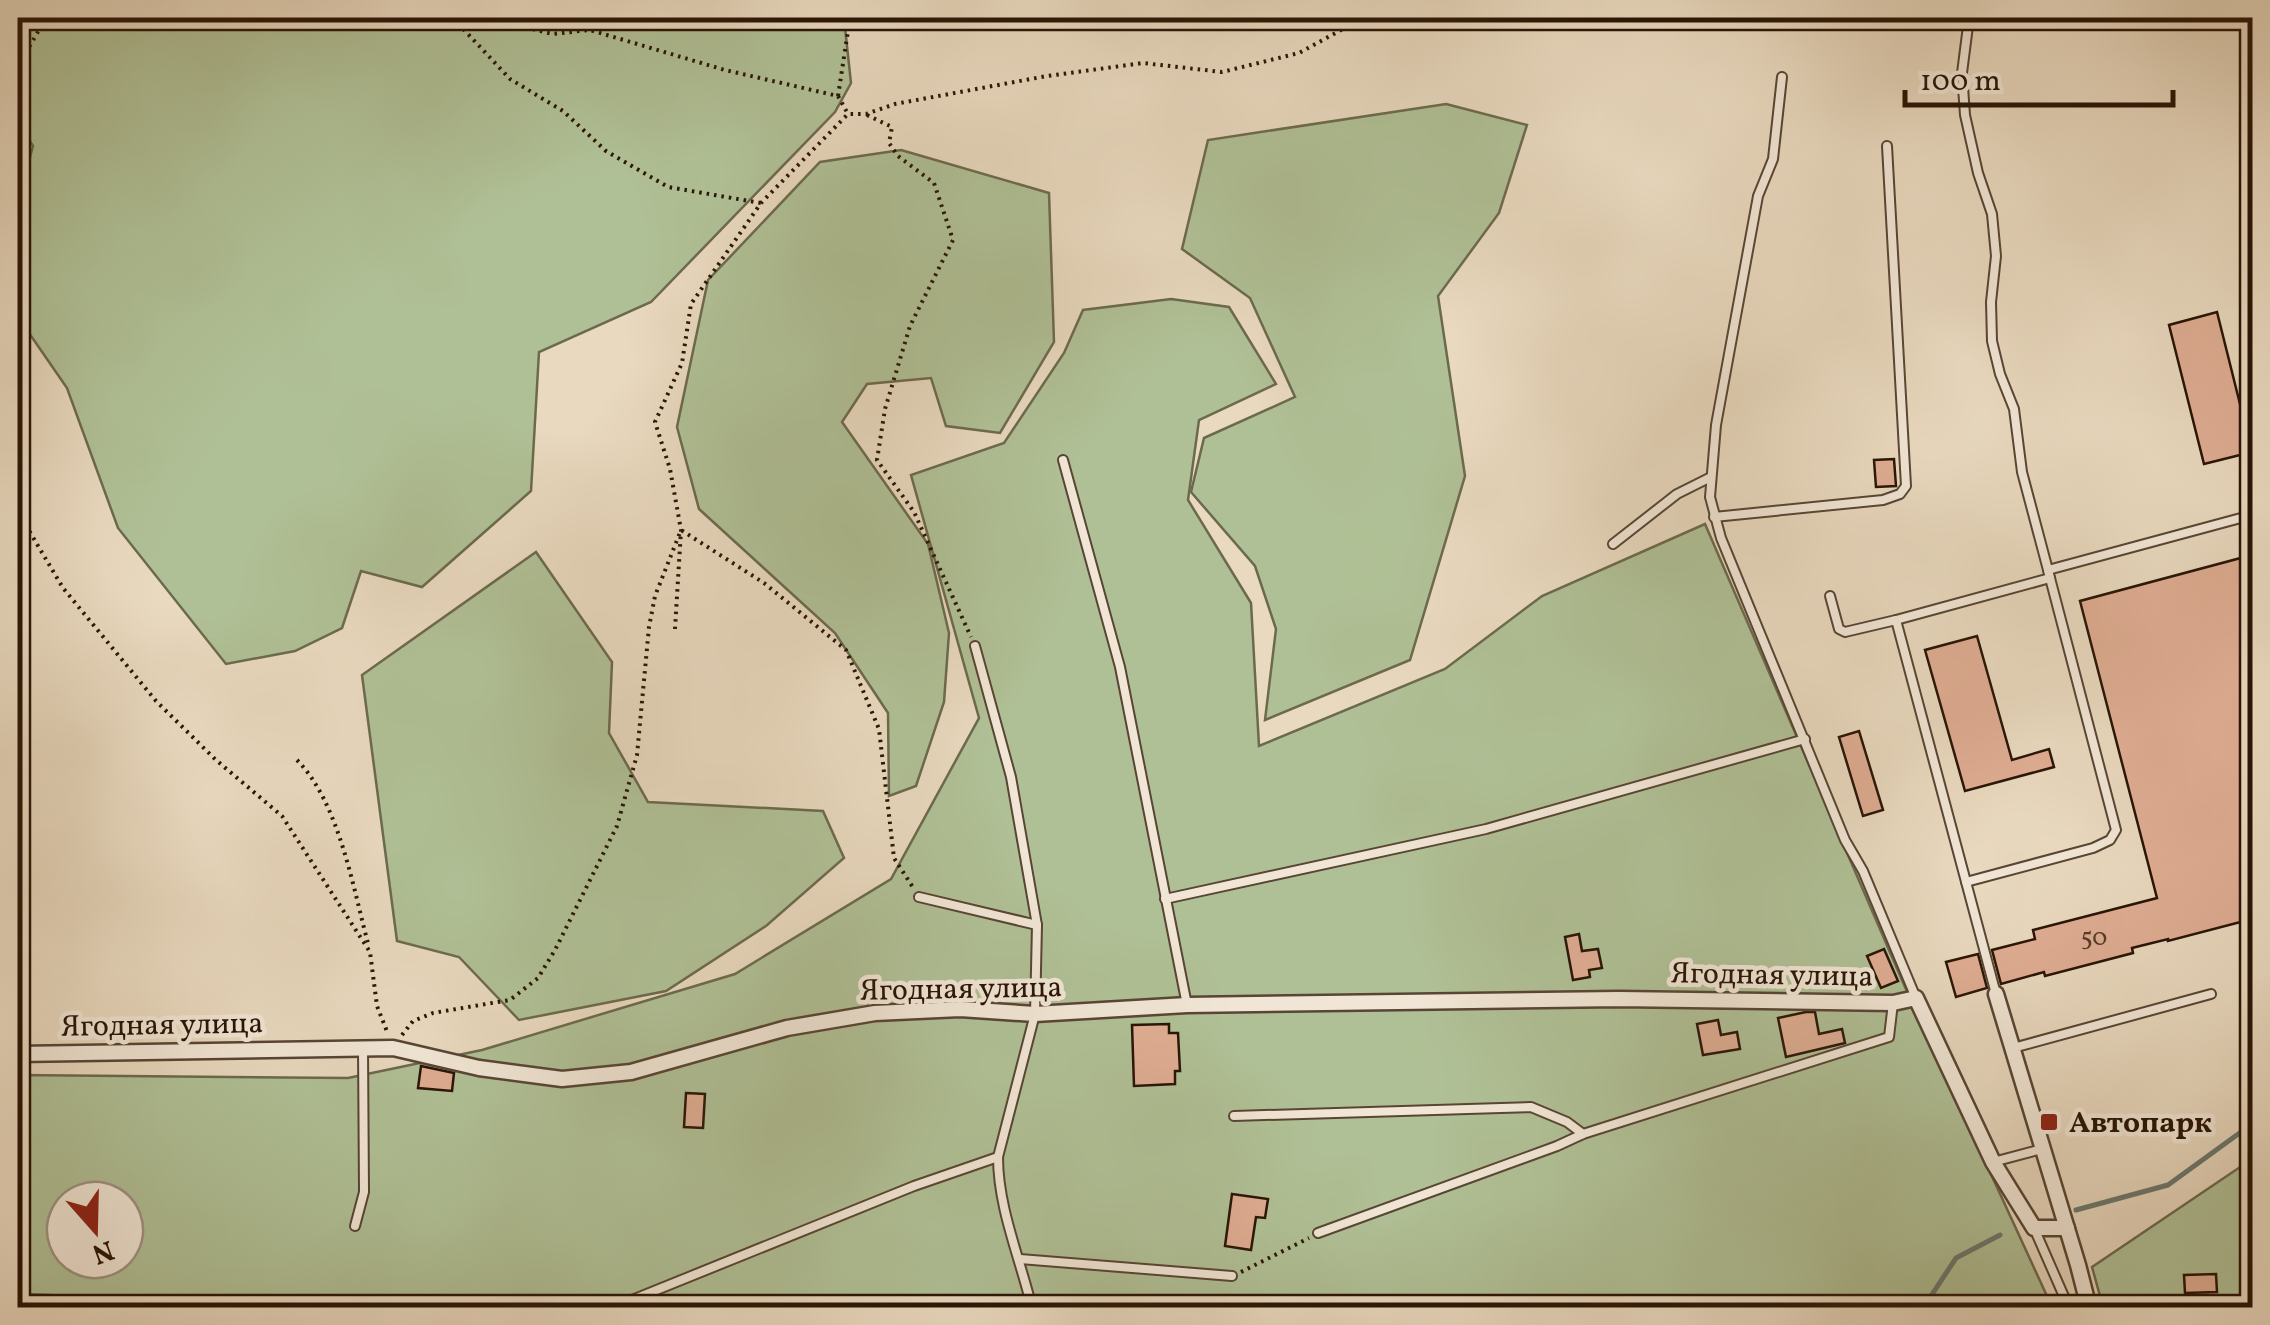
<svg xmlns="http://www.w3.org/2000/svg" width="2270" height="1325" font-family="Vollkorn,serif">
  <style>
    .green { fill: #b0c096; stroke: #6c6a4e; stroke-width: 2.5; fill-rule: evenodd }
    .lines { fill: none; stroke-linecap: round; stroke-linejoin: round }
    .stream { stroke: #6b786f; stroke-width: 5 }
    .building { fill: #dfad93; stroke: #281406; stroke-width: 2.5 }
    .lane-casing { stroke: #584534; stroke-width: 12 }
    .street-casing { stroke: #584534; stroke-width: 19 }
    .path { stroke: #281406; stroke-width: 4; stroke-dasharray: 2.5 5; stroke-linecap: butt }
    .lane { stroke: #f1e6d5; stroke-width: 8 }
    .street { stroke: #f1e6d5; stroke-width: 14 }
    .poi-dot { fill: #8f2418; stroke: #f1e6d5; stroke-width: 4 }
    .labels { text-anchor: middle; stroke-width: 9; stroke-linejoin: round; paint-order: stroke }
    .number-label { font-size: 25px; fill: #563a29 }
    .street-label { font-size: 30px; fill: #281406; stroke: #f1e6d5 }
    .poi-label { font-size: 30px; font-weight: bold; fill: #281406; stroke: #f1e6d5; text-anchor: start }
  </style>
  <rect width="100%" height="100%" fill="#e9d9bf"/>
  <filter id="stains"><feTurbulence type="fractalNoise" baseFrequency=".002" numOctaves="4"/><feColorMatrix values="0 0 0 0 .2 0 0 0 0 .09 0 0 0 0 .02 0 0 0 .5 -.17"/></filter>
  <radialGradient id="worn" r=".72"><stop offset=".6" stop-color="#630" stop-opacity="0"/><stop offset="1" stop-color="#630" stop-opacity=".3"/></radialGradient>
  <g class="green">
    <path d="M18,18H844L851,83L835,112L651,302L539,352L531,491L422,587L361,571L342,628L295,651L226,664L118,528L67,388L18,317V202L33,146L18,122Z"/>
    <path d="M1446,104L1527,125L1499,213L1438,296L1465,476L1410,660L1265,720L1276,629L1255,566L1191,492L1204,438L1295,397L1250,298L1182,249L1208,140Z"/>
    <path d="M901,150L1049,193L1054,342L1000,433L946,426L931,378L867,384L842,422L928,544L949,633L944,702L916,786L889,796L888,713L835,633L699,509L677,427L708,280L820,162Z"/>
    <path d="M1171,299L1229,307L1276,384L1199,420L1188,500L1251,603L1259,746L1445,669L1542,596L1705,524L1905,987L2052,1307L18,1308V1075L348,1078L482,1050L735,974L891,879L979,718L911,475L1004,443L1064,353L1083,310ZM65,1200H125V1260H65Z"/>
    <path d="M536,552L612,662L609,733L648,802L823,811L844,858L766,926L666,991L519,1020L459,957L397,941L362,675Z"/>
    <path d="M2252,1159V1307H2103L2092,1267Z"/>
  </g>
  <g class="lines">
    <g class="stream">
      <path d="M2076,1210L2168,1185L2252,1124"/>
      <path d="M1916,1308L1929,1299L1956,1258L2000,1235"/>
    </g>
  </g>
  <g class="building">
    <path d="M2217,312L2252,452L2204,464L2169,325Z"/>
    <path d="M1894,459L1896,486L1876,487L1874,460Z"/>
    <path d="M2252,555V919L2168,941V939L2132,948L2133,953L2045,976L2044,972L2001,984L1992,950L2035,939L2033,930L2157,898L2080,601Z"/>
    <path d="M1977,636L2012,760L2049,749L2054,767L1965,791L1925,650Z"/>
    <path d="M1859,731L1883,810L1863,816L1839,737Z"/>
    <path d="M1579,934L1582,951L1598,949L1602,968L1589,970L1590,977L1573,980L1565,937Z"/>
    <path d="M1884,949L1898,981L1881,988L1867,956Z"/>
    <path d="M1978,954L1987,988L1956,997L1946,962Z"/>
    <path d="M1806,1012H1815L1819,1034L1842,1029L1845,1043L1786,1057L1778,1018Z"/>
    <path d="M1718,1020L1721,1035L1737,1032L1740,1049L1703,1055L1697,1024Z"/>
    <path d="M1169,1024V1033H1178L1180,1071H1175V1084L1134,1086L1132,1025Z"/>
    <path d="M421,1066L454,1073L452,1091L418,1088Z"/>
    <path d="M686,1093L705,1094L703,1128L684,1127Z"/>
    <path d="M1232,1194L1268,1199L1265,1218L1256,1217L1251,1250L1225,1246Z"/>
    <path d="M2216,1274L2217,1292L2185,1293L2184,1275Z"/>
  </g>
  <g class="lines">
    <defs>
      <g id="lane">
        <path d="M1969,18L1962,73L1965,115L1978,173L1992,214L1996,256L1991,302L1992,341L2000,374L2014,409L2022,472L2048,570"/>
        <path d="M1782,77L1773,159L1758,196L1716,425L1710,497L1721,538L1845,840L1863,871L1916,998"/>
        <path d="M1063,460L1120,667L1187,1005"/>
        <path d="M1714,517L1883,500L1900,494L1906,486L1887,146"/>
        <path d="M1613,544L1677,494L1711,477"/>
        <path d="M1830,596L1839,629L1845,632L1896,620"/>
        <path d="M975,646L1011,777L1037,925L1035,1014L998,1157C998,1208 1020,1258 1032,1308"/>
        <path d="M1966,882L2093,848L2110,840L2116,830L2050,578"/>
        <path d="M919,897L1037,925"/>
        <path d="M1165,899L1486,829L1805,739"/>
        <path d="M1996,994L1896,620L2050,578L2048,570L2252,515"/>
        <path d="M2013,1048L2211,994"/>
        <path d="M1234,1116L1531,1107L1567,1122L1583,1134"/>
        <path d="M1993,1162L2042,1149"/>
        <path d="M355,1226L364,1192L363,1048"/>
        <path d="M2034,1228L2069,1308"/>
        <path d="M1318,1233L1557,1146L1583,1134L1889,1037L1893,1003"/>
        <path d="M1020,1259L1232,1276"/>
        <path d="M18,1299L95,1301L108,1308"/>
        <path d="M612,1308L914,1186L998,1157"/>
      </g>
      <g id="street">
        <path d="M1996,994L2078,1265L2089,1308"/>
        <path d="M18,1054L393,1048L479,1068L562,1079L631,1072L787,1028L875,1013L960,1009L1035,1014L1187,1005L1619,999L1893,1003L1916,998L1993,1162L2034,1228H2067"/>
      </g>
    </defs>
    <use href="#lane" class="lane-casing"/>
    <use href="#street" class="street-casing"/>
    <g class="path">
      <path d="M453,18L510,79L563,111L606,151L668,187L761,203"/>
      <path d="M489,18L552,34L590,30L725,70L838,96L848,114"/>
      <path d="M18,66L46,18"/>
      <path d="M838,96L850,18"/>
      <path d="M867,115L892,127L889,143L898,156L934,183L953,240L910,326L885,409L877,460L914,512L971,637"/>
      <path d="M18,512L63,588L156,701L216,760L282,816L370,952L377,1006L388,1034"/>
      <path d="M675,629L681,530L670,469L655,422L682,363L691,304L761,203L848,114H866L895,104L1047,76L1143,63L1222,72L1299,53L1363,18"/>
      <path d="M297,760C340,804 353,889 369,947"/>
      <path d="M402,1035L413,1021L433,1013L510,1000L538,978L555,950L617,826L637,755L649,627L655,596L681,530L764,583L846,650L879,729L894,858L914,889"/>
      <path d="M1241,1272L1309,1238"/>
    </g>
    <use href="#lane" class="lane"/>
    <use href="#street" class="street"/>
  </g>
  <rect class="poi-dot" x="2039" y="1112" width="20" height="20" rx="5"/>
  <g class="labels">
    <g class="number-label">
      <text x="2094" y="945">50</text>
    </g>
    <g class="street-label">
      <text transform="translate(1772 974) rotate(1)" y="10">Ягодная улица</text>
      <text transform="translate(961 988) rotate(-1)" y="10">Ягодная улица</text>
      <text transform="translate(162 1024) rotate(-1)" y="10">Ягодная улица</text>
    </g>
    <g class="poi-label">
      <text x="2069" y="1132">Автопарк</text>
    </g>
  </g>
  <rect width="2270" height="1325" fill="none" stroke="#e9d9bf" stroke-width="60"/>
  <rect x="20" y="20" width="2230" height="1285" fill="none" stroke="#281406" stroke-width="5"/>
  <rect x="30" y="30" width="2210" height="1265" fill="none" stroke="#281406" stroke-width="2.5"/>
  <g transform="translate(95 1230) rotate(160)"><circle r="48" fill="#f1e6d5" stroke="#a19282" stroke-width="2.5"/>
  <path d="M0-8L18 38L0 25L-18 38Z" fill="#8f2418"/>
  <text y="-15" font-size="28" font-weight="bold" text-anchor="middle" fill="#281406">N</text>
  </g>
  <path d="M1905 90v15h268v-15" fill="none" stroke="#281406" stroke-width="5"/>
  <text x="1920" y="90" font-size="30" fill="#281406" stroke="#f1e6d5" stroke-width="8" paint-order="stroke">100 m</text>
  <rect width="100%" height="100%" filter="url(#stains)"/>
  <rect width="100%" height="100%" fill="url(#worn)"/>
</svg>
